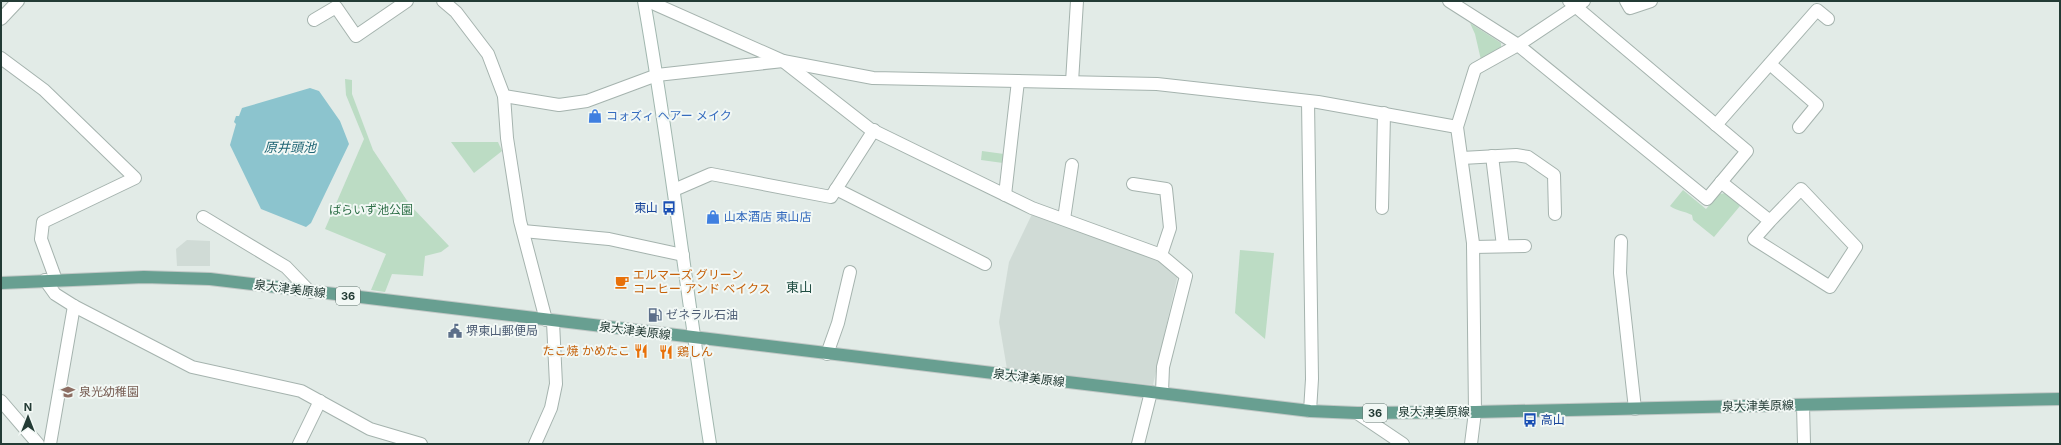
<svg xmlns="http://www.w3.org/2000/svg" width="2061" height="445" font-family="Inter,'Noto Sans JP',sans-serif">
  <style>
    .built { fill: #d0dbd6 }
    .green { fill: #bcdcc4 }
    .water { fill: #8cc4ce }
    .lines { fill: none; stroke-linecap: round; stroke-linejoin: round }
    .street-casing { stroke: #a5b3ae; stroke-width: 14 }
    .secondary-casing { stroke: #a1b7af; stroke-width: 14 }
    .primary-casing { stroke: #c1c8c6; stroke-width: 14 }
    .street { stroke: #fff; stroke-width: 12 }
    .secondary { stroke: #fff; stroke-width: 12 }
    .primary { stroke: #689f91; stroke-width: 12 }
    .labels { text-anchor: middle; stroke-width: 4; stroke-linejoin: round; paint-order: stroke }
    .shield { fill: #f2f8f5; stroke: #61746f; stroke-width: 1 }
    .shield-label { font-size: 11px; font-weight: bold; fill: #233b35 }
    .shop-label { font-size: 12px; fill: #366cbe; stroke: #f2f8f5; text-anchor: start }
    .transit-label { font-size: 12px; fill: #164399; stroke: #f2f8f5; text-anchor: end }
    .park-label { font-size: 12px; fill: #2f7048; stroke: #f2f8f5 }
    .food-label { font-size: 12px; fill: #c56008; stroke: #f2f8f5; text-anchor: start }
    .street-label { font-size: 12px; fill: #233b35; stroke: #f2f8f5 }
    .service-label { font-size: 12px; fill: #4e5e75; stroke: #f2f8f5; text-anchor: start }
    .education-label { font-size: 12px; fill: #785e54; stroke: #f2f8f5; text-anchor: start }
    .water-label { font-size: 13px; font-style: italic; fill: #206675; stroke: #f2f8f5 }
    .neighbourhood-label { font-size: 13px; fill: #204d42; stroke: #f2f8f5 }
  </style>
  <rect width="100%" height="100%" fill="#e2ebe7"/>
  <g class="built">
    <path d="M1033,212L1160,259L1178,274L1153,385L1007,369L999,322L1009,262Z"/>
    <path d="M187,240L210,241V266H177L176,249Z"/>
  </g>
  <g class="green">
    <path d="M1470,23L1501,43V50L1481,60L1475,34Z"/>
    <path d="M345,79L352,80V94L373,150L410,205L449,246L441,252L425,256L423,276L392,274L385,292L371,290L386,254L325,229L364,139L346,95Z"/>
    <path d="M451,142H498L502,151L474,173Z"/>
    <path d="M982,151L1004,154L1003,163L981,160Z"/>
    <path d="M1683,190L1706,209L1719,194L1726,193L1740,206L1714,237L1693,220L1692,215C1684,211 1677,211 1670,206Z"/>
    <path d="M1240,250L1274,253L1265,339L1235,313Z"/>
  </g>
  <path class="water" d="M310,88L319,91L340,121L349,144L311,223L306,227L261,209L230,145L236,124L234,122L236,116H239L242,108Z"/>
  <g class="lines">
    <defs>
      <g id="street">
        <path d="M443,1L456,12L488,54L504,96L507,138L520,221L546,320"/>
        <path d="M648,1L783,61L870,129L1032,208L1161,255L1186,276L1163,367L1162,392"/>
        <path d="M1449,1L1518,45L1707,199L1747,151L1569,1"/>
        <path d="M1626,1L1630,8L1651,1"/>
        <path d="M1,19L18,1"/>
        <path d="M314,20L336,7L356,36L407,1"/>
        <path d="M1,58L44,90L135,178L43,222L41,239L56,280"/>
        <path d="M1770,64L1817,105L1799,127"/>
        <path d="M1072,82L1077,1"/>
        <path d="M504,96L559,105L587,101L657,75L783,61L873,78L1157,84L1318,102L1457,127"/>
        <path d="M1308,101L1312,379L1310,411"/>
        <path d="M1716,125L1817,10L1828,19"/>
        <path d="M1492,156L1503,246"/>
        <path d="M1462,158L1516,155L1528,157L1554,175L1555,214"/>
        <path d="M1721,182L1770,221L1801,189L1856,247L1830,287L1754,239L1770,221"/>
        <path d="M1133,184L1166,189L1170,228L1161,255"/>
        <path d="M836,189L985,264"/>
        <path d="M674,190L711,174L831,197L874,130"/>
        <path d="M1005,195L1018,81"/>
        <path d="M1382,208L1384,113"/>
        <path d="M203,217L286,267L310,292"/>
        <path d="M1064,219L1072,165"/>
        <path d="M523,231L609,239L683,255"/>
        <path d="M1621,241L1620,273L1635,409"/>
        <path d="M1473,247L1525,246"/>
        <path d="M45,280L55,294L74,306L192,367L301,391L370,429L421,444"/>
        <path d="M827,354L838,323L850,272"/>
        <path d="M1,401L38,444"/>
        <path d="M1803,405L1804,444"/>
        <path d="M1357,413L1403,444"/>
        <path d="M50,444L74,306"/>
        <path d="M299,444L320,401"/>
        <path d="M535,444L551,408L556,384L553,322"/>
        <path d="M1138,444L1151,392"/>
        <path d="M1471,444L1475,412L1473,243L1457,127L1475,69L1518,45L1584,1"/>
      </g>
      <path id="secondary" d="M644,1C670,148 687,297 710,444"/>
      <path id="primary" d="M1,283L144,277L210,279L1310,411L1357,413L1475,412L2060,399"/>
    </defs>
    <use href="#street" class="street-casing"/>
    <use href="#secondary" class="secondary-casing"/>
    <use href="#primary" class="primary-casing"/>
    <use href="#street" class="street"/>
    <use href="#secondary" class="secondary"/>
    <use href="#primary" class="primary"/>
  </g>
  <defs>
    <symbol id="shop-bare" viewBox="-9 -9 18 18"><path d="M-5-2.5h2.3a2.7 3.5 0 0 1 5.4 0H5L5.5 6h-11ZM-1.5-2.5h3a1.5 2.3 0 0 0-3 0Z" fill="#3f7fe0" stroke="#f2f8f5" stroke-width="2.5" paint-order="stroke"/></symbol>
    <symbol id="bus-bare" viewBox="-9 -9 18 18"><path d="M-5-6H5V4H4V6H2V4H-2V6H-4V4H-5ZM-3.5-4V0h7V-4ZM-3.5 1.2v1.5H-2V1.2ZM2 1.2v1.5H3.5V1.2Z" fill="#1a4fb4" stroke="#f2f8f5" stroke-width="2.5" paint-order="stroke"/></symbol>
    <symbol id="cafe-bare" viewBox="-9 -9 18 18"><path d="M-5.5-4.5H6V0H3Q3 3.5 0 3.5H-2.5Q-5.5 3.5-5.5 0ZM3-3.2v2h1.7v-2ZM-6 4.5H4V6H-6Z" fill="#e8710a" stroke="#f2f8f5" stroke-width="2.5" paint-order="stroke"/></symbol>
    <symbol id="fuel-bare" viewBox="-9 -9 18 18"><path d="M-5.5-6h7V0h2V4h1.3V-2.5L3-4.5l.8-.8L6-3V5H2.5V1h-1V6h-7ZM-4.2-4.7v3.2H.2V-4.7Z" fill="#5c6f8a" stroke="#f2f8f5" stroke-width="2.5" paint-order="stroke"/></symbol>
    <symbol id="civic-bare" viewBox="-9 -9 18 18"><path d="M-.6-6.5H3V-4.5H.6V-3L4-1V1h2V6H-6V1h2V-1L-.6-3ZM-1.2 2.5V6h2.4V2.5Z" fill="#5c6f8a" stroke="#f2f8f5" stroke-width="2.5" paint-order="stroke"/></symbol>
    <symbol id="restaurant-bare" viewBox="-9 -9 18 18"><path d="M-5-6h1v4h1v-4h1v4h1v-4h1v5L-1.5 .5V6h-2V.5L-5-1ZM5-6V6H3V1.5H1.5Q1.5-4 5-6Z" fill="#e8710a" stroke="#f2f8f5" stroke-width="2.5" paint-order="stroke"/></symbol>
    <symbol id="school-bare" viewBox="-9 -9 18 18"><path d="M0-5L7-2L0 1L-7-2ZM-4 1L0 2.5L4 1V4Q0 6-4 4Z" fill="#8d6e63" stroke="#f2f8f5" stroke-width="2.5" paint-order="stroke"/></symbol>
  </defs>
  <g fill-rule="evenodd">
    <use href="#shop-bare" x="585" y="106" width="20" height="20"/>
    <use href="#bus-bare" x="659" y="198" width="20" height="20"/>
    <use href="#shop-bare" x="703" y="207" width="20" height="20"/>
    <use href="#cafe-bare" x="612" y="272" width="20" height="20"/>
    <use href="#fuel-bare" x="645" y="305" width="20" height="20"/>
    <use href="#civic-bare" x="445" y="321" width="20" height="20"/>
    <use href="#restaurant-bare" x="631" y="341" width="20" height="20"/>
    <use href="#restaurant-bare" x="656" y="342" width="20" height="20"/>
    <use href="#school-bare" x="58" y="382" width="20" height="20"/>
    <use href="#bus-bare" x="1520" y="410" width="20" height="20"/>
  </g>
  <g class="labels">
    <g class="shield">
      <rect x="336" y="287" width="24" height="18" rx="3"/>
      <rect x="1363" y="404" width="24" height="18" rx="3"/>
    </g>
    <g class="shield-label">
      <text x="348" y="300">36</text>
      <text x="1375" y="417">36</text>
    </g>
    <g class="shop-label">
      <text x="606" y="120">コォズィ ヘアー メイク</text>
      <text x="724" y="221">山本酒店 東山店</text>
    </g>
    <g class="transit-label">
      <text x="658" y="212">東山</text>
      <text x="1541" y="424" text-anchor="start">高山</text>
    </g>
    <g class="park-label">
      <text x="371" y="214">ばらいず池公園</text>
    </g>
    <g class="food-label">
      <text x="633" y="279">エルマーズ グリーン<tspan x="633" dy="14">コーヒー アンド ベイクス</tspan></text>
      <text x="630" y="355" text-anchor="end">たこ焼 かめたこ</text>
      <text x="677" y="356">鶏しん</text>
    </g>
    <g class="street-label">
      <text transform="translate(290 289) rotate(7)" y="4">泉大津美原線</text>
      <text transform="translate(635 331) rotate(7)" y="4">泉大津美原線</text>
      <text transform="translate(1029 378) rotate(7)" y="4">泉大津美原線</text>
      <text transform="translate(1758 406) rotate(-1)" y="4">泉大津美原線</text>
      <text x="1434" y="416">泉大津美原線</text>
    </g>
    <g class="service-label">
      <text x="666" y="319">ゼネラル石油</text>
      <text x="466" y="335">堺東山郵便局</text>
    </g>
    <g class="education-label">
      <text x="79" y="396">泉光幼稚園</text>
    </g>
    <g class="water-label">
      <text x="290" y="152">原井頭池</text>
    </g>
    <g class="neighbourhood-label">
      <text x="799" y="292">東山</text>
    </g>
  </g>
  <rect width="2061" height="445" fill="none" stroke="#233b35" stroke-width="4"/>
  <g transform="translate(28 417)" stroke="#f2f8f5" stroke-width="3" paint-order="stroke">
  <path d="M0-3L7 15L0 10L-7 15Z" fill="#233b35"/>
  <text y="-6" font-size="11" font-weight="bold" text-anchor="middle" fill="#233b35">N</text>
  </g>
</svg>
